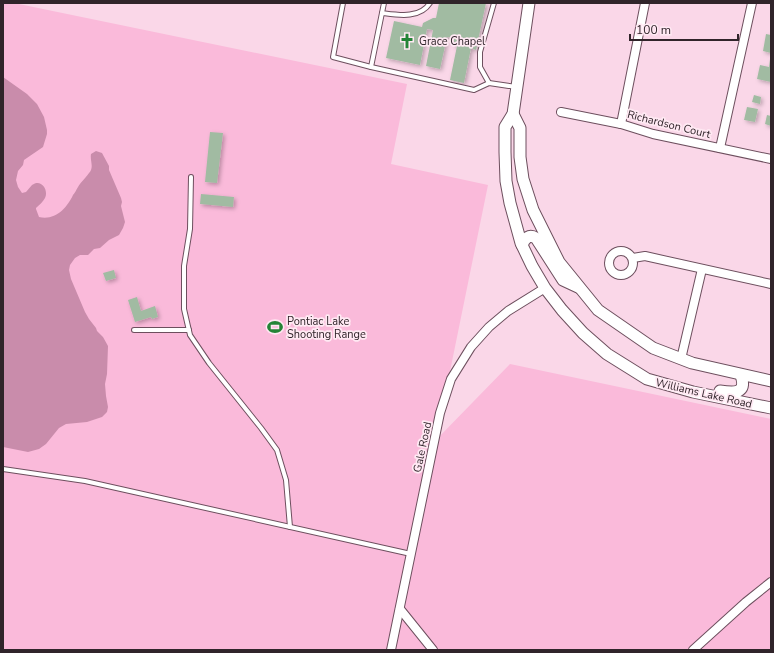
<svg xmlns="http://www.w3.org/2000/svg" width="774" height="653" font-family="'Nunito Sans',sans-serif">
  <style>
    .green { fill: #fabada }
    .water { fill: #c98cab }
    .building { fill: #a1bba2; filter: url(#shadow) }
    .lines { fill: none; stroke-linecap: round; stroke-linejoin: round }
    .service-casing { stroke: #6d4f5e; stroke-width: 6 }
    .minor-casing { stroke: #6d4f5e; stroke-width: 10 }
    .secondary-casing { stroke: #6d4f5e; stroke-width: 13 }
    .service { stroke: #fff; stroke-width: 4 }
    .minor { stroke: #fff; stroke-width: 8 }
    .secondary { stroke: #fff; stroke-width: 11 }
    .labels { text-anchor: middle; stroke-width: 3.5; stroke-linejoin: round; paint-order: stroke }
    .poi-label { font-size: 11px; fill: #30242a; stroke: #ffe9f3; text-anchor: start }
    .street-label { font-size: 11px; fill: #30242a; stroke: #ffe9f3 }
  </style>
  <defs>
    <filter id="shadow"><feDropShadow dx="2" dy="2" stdDeviation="2" flood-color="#0004"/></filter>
  </defs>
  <rect width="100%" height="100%" fill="#fad7e8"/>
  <path class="green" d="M3,3H14L407,84L391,164L488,185L436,440L510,364L771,419V650H3Z"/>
  <path class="water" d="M3,77L27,94L37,104L44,117L47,130V134L43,147L24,160L23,165L18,171L16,180L18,187L22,193L26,192C28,190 30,187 32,185C41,178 49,190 45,198C43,202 39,205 36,208V209L39,217C55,221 67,208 73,195C75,193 76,190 78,187C80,183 90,173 91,170C93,165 90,160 91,154L96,151L102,153L109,166V170L121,198L122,202L121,206L125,222L123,228L119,235L109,240L100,248L94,249L88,255H80L75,258L70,265L69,270L71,279L85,312L89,319L96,328L97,331L103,337L108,346L107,374L105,384L106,396L108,407L107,412L102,417L87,422L66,424L59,428L46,444L39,449L28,452L3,447Z"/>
  <g class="building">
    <path d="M439,3H486L476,50L471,48L464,83L450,80L457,46L453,45L454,38L447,37L440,69L426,66L433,30L427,29L420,65L386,58L394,21L422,27L423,23L433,18H436Z"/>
    <path d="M766,34L771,35V53L763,51Z"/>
    <path d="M770,59H771V82L757,79L760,65L769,67Z"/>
    <path d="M754,95L761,97L760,104L752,102Z"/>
    <path d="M747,107L758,109L755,122L744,120Z"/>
    <path d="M767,115L771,116V126L765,124Z"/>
    <path d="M210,132L223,133L217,183L205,182Z"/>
    <path d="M201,194L234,197L233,207L200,204Z"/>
    <path d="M114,270L116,278L106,281L103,273Z"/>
    <path d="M137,297L141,311L155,306L158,317L152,319L151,317L135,322L128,300Z"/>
  </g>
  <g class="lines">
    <defs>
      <g id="service">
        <path d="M343,3L333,57L371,67L384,3"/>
        <path d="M382,13C398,15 420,19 430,3"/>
        <path d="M371,67L474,90L489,83L516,87"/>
        <path d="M489,83L480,67V52L494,3"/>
        <path d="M191,177L190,229L184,266V309L190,335L209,363L261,428L277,450L286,480L290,527"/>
        <path d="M134,330H189"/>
        <path d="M3,469L85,481L411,554"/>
      </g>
      <g id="minor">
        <path d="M561,112L621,124L653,134L771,159"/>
        <path d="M621,124L645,3"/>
        <path d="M720,148L752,3"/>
        <circle cx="621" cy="263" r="12"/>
        <path d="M633,258L645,256L771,284"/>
        <path d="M681,359L702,269"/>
        <path d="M400,609L433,650"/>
        <path d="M391,650L440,413L451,379L471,347L489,327L508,311L545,288"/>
        <path d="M693,650L746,602L771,582"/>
      </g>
      <g id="secondary">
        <path d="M529,3L513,114L505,127V152L506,181L510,203L521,243L532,266L545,288L562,310L583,333L607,354L647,379L693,392L771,408"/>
        <path d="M513,114L520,128V157L523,179L533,210L559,262L598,310L653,348L692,363L771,381"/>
        <path d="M522,245C525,238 529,234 536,238L563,280L578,287"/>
        <path d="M720,391C735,393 747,394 741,375"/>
      </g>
    </defs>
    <use href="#service" class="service-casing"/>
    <use href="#minor" class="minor-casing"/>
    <use href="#secondary" class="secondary-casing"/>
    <use href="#service" class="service"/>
    <use href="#minor" class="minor"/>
    <use href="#secondary" class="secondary"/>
  </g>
  <defs>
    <symbol id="church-bare" viewBox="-9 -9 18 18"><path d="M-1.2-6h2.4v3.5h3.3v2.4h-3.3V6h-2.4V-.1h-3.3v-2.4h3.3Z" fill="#248437" stroke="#ffe9f3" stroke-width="2.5" paint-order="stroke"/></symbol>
    <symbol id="stadium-bare" viewBox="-9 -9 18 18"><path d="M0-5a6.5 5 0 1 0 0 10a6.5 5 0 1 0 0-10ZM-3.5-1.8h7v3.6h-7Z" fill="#248437" stroke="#ffe9f3" stroke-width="2.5" paint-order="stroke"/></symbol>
  </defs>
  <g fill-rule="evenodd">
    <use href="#church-bare" x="396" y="30" width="22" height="22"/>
    <use href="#stadium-bare" x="264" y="316" width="22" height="22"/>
  </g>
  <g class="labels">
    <g class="poi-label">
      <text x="419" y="45">Grace Chapel</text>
      <text x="287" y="325">Pontiac Lake<tspan x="287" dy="13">Shooting Range</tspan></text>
    </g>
    <g class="street-label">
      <text transform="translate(669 124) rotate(14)" y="4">Richardson Court</text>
      <text transform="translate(704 393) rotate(13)" y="4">Williams Lake Road</text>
      <text transform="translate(422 447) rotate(-78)" y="4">Gale Road</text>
    </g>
  </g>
  <rect width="774" height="653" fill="none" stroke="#30242a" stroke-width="8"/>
  <path d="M630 34v6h108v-6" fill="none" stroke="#30242a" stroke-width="2"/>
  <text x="636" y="34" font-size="12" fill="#30242a" stroke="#ffe9f3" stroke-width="3" paint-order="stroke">100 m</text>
</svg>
